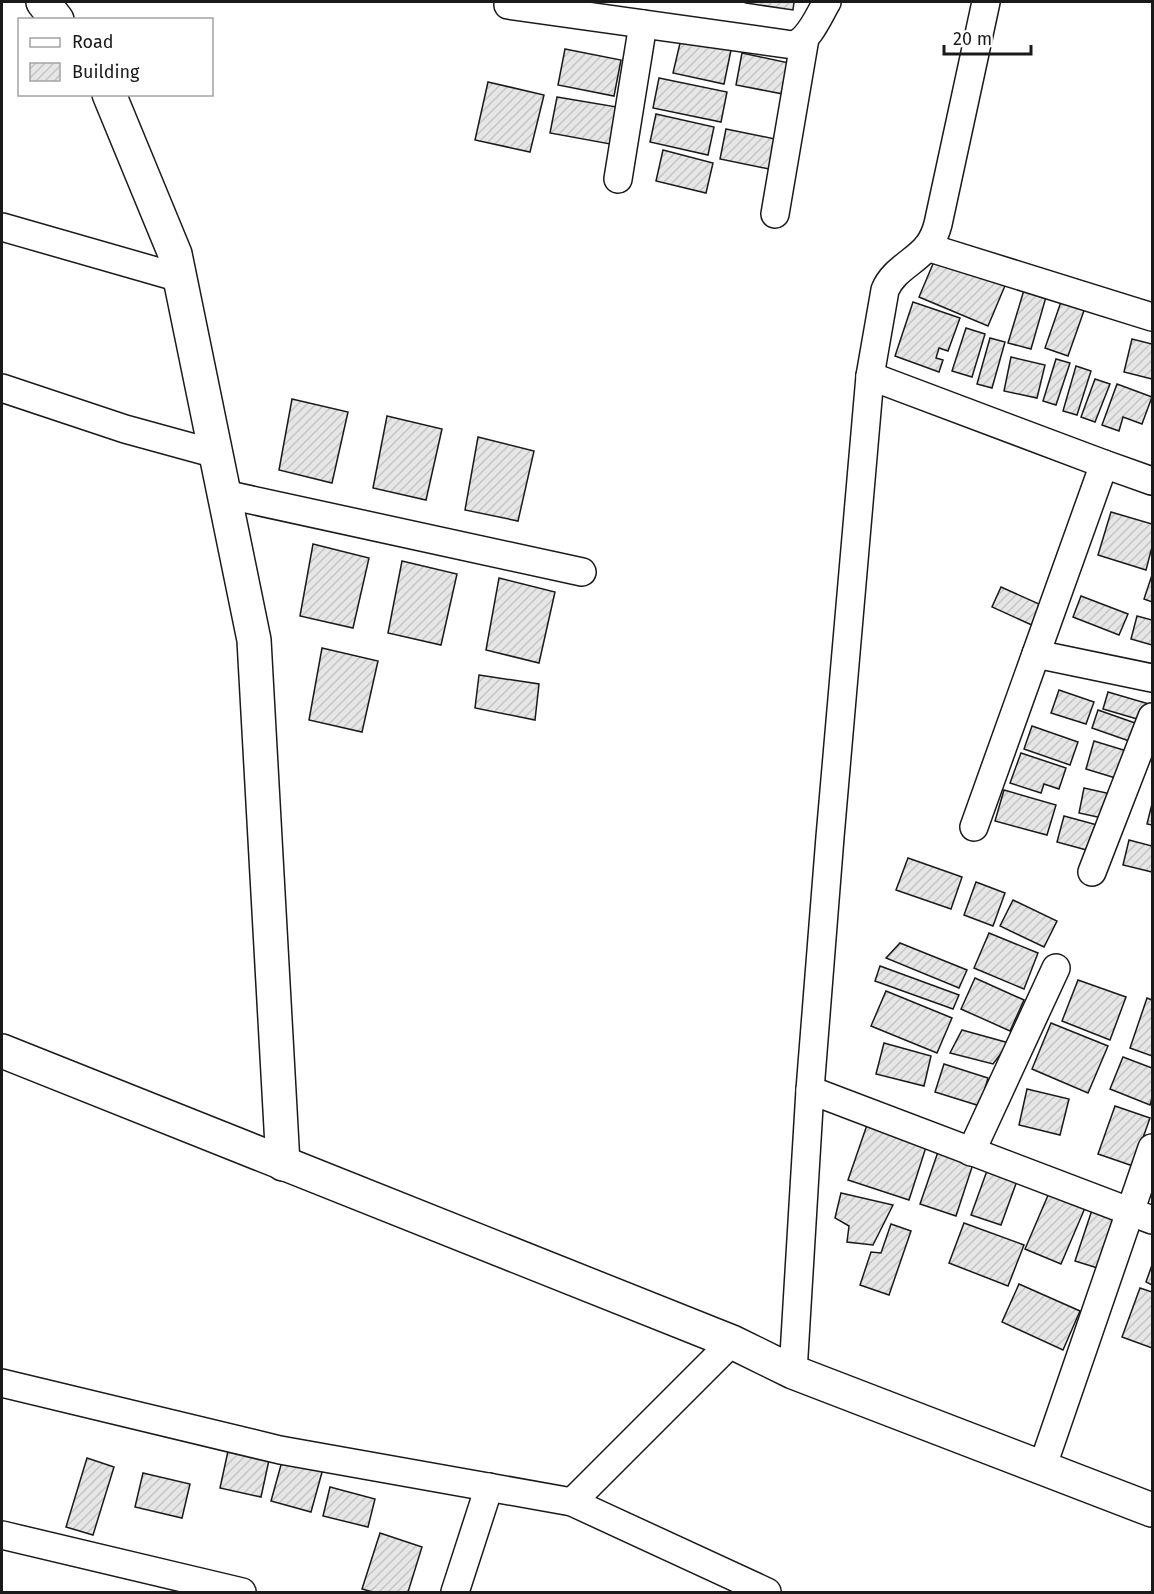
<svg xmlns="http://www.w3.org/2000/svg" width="1154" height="1594" font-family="'Fira Sans',sans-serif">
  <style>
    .building { fill: url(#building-hatch); stroke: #1a1a1a; stroke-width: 1.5 }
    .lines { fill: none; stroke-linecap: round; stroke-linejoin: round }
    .street-casing { stroke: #1a1a1a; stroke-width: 30 }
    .secondary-casing { stroke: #1a1a1a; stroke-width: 36 }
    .highway-casing { stroke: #1a1a1a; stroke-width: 36 }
    .street { stroke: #fff; stroke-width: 27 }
    .secondary { stroke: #fff; stroke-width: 33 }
    .highway { stroke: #fff; stroke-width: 33 }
  </style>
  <defs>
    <pattern id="building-hatch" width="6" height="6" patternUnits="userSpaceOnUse" patternTransform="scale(1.5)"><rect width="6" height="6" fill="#e6e6e6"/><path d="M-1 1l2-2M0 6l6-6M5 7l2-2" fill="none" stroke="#c5c5c5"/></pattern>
  </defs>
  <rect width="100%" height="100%" fill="#fff"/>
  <g class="building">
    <path d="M747,2H794L793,10L746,3Z"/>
    <path d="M681,39L731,50L724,84L673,73Z"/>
    <path d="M565,49L621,60L614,96L558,85Z"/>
    <path d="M742,53L789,63L783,94L736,85Z"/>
    <path d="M659,78L727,92L721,122L653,108Z"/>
    <path d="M488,82L544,95L530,152L475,140Z"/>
    <path d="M557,97L617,107L610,144L550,133Z"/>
    <path d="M656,114L714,127L708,155L650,142Z"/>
    <path d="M726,129L780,140L774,170L720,159Z"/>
    <path d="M663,150L713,163L706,193L656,181Z"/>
    <path d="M938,252L1007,281L988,326L919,297Z"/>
    <path d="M1024,290L1046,297L1031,349L1008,343Z"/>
    <path d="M1063,296L1086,305L1068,356L1045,348Z"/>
    <path d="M913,302L960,318L948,351L939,348L936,358L943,360L939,372L895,356Z"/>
    <path d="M966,328L985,334L972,377L952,371Z"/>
    <path d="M990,338L1005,342L992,388L977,384Z"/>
    <path d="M1132,339L1152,344V379L1124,372Z"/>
    <path d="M1011,357L1045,365L1037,398L1004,391Z"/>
    <path d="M1056,359L1070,363L1056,405L1043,401Z"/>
    <path d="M1076,366L1091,371L1077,415L1063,411Z"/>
    <path d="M1095,379L1110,384L1095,422L1081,417Z"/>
    <path d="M1117,384L1152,397L1142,424L1123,417L1119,431L1102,425Z"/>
    <path d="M292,399L348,412L332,483L279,470Z"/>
    <path d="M387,416L442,429L426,500L373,488Z"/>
    <path d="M478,437L534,451L518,521L465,510Z"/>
    <path d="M1111,512L1152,524V547L1146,570L1098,555Z"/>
    <path d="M313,544L369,558L353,628L300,616Z"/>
    <path d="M402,561L457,574L441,645L388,633Z"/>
    <path d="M1152,575V602L1144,599Z"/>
    <path d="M499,578L555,592L539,663L486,650Z"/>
    <path d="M1001,587L1048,608L1034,626L992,607Z"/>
    <path d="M1081,596L1128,614L1119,635L1073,617Z"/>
    <path d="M1137,616L1152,620V645L1131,639Z"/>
    <path d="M322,648L378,661L362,732L309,720Z"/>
    <path d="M479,675L539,684L535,720L475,708Z"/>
    <path d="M1059,690L1094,702L1086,724L1051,713Z"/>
    <path d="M1108,692L1149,704L1144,721L1103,709Z"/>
    <path d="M1098,710L1138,724L1132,742L1092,728Z"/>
    <path d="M1032,726L1078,742L1070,765L1024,749Z"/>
    <path d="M1094,741L1130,752L1122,780L1086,769Z"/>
    <path d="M1021,753L1066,768L1059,789L1044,784L1041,793L1010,783Z"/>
    <path d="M1084,788L1111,794L1107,819L1079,813Z"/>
    <path d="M1004,790L1056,805L1047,835L995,821Z"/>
    <path d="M1152,804V825L1147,824Z"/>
    <path d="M1064,816L1101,826L1094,852L1057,842Z"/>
    <path d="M1129,840L1152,846V872L1123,865Z"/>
    <path d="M908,858L962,877L951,909L896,890Z"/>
    <path d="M976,882L1005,893L993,926L964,915Z"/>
    <path d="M1013,900L1057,921L1044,947L1000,926Z"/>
    <path d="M989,933L1038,953L1024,989L974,968Z"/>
    <path d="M900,943L967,970L959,988L886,958Z"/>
    <path d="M880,966L959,995L953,1009L875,981Z"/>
    <path d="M975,978L1024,1000L1010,1031L961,1009Z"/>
    <path d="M1078,980L1126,997L1110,1040L1062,1021Z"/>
    <path d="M886,991L952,1018L937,1053L871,1026Z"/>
    <path d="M1147,998L1152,1000V1056L1130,1048Z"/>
    <path d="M1051,1023L1108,1046L1088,1093L1032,1069Z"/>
    <path d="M962,1030L1009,1043L993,1064L950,1053Z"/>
    <path d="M884,1043L931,1056L924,1086L876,1074Z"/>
    <path d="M1123,1057L1152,1068V1098L1150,1105L1110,1089Z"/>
    <path d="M944,1064L988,1078L980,1106L935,1092Z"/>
    <path d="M1027,1089L1069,1099L1060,1135L1019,1125Z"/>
    <path d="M1115,1106L1150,1118L1133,1166L1098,1154Z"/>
    <path d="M867,1125L927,1144L909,1200L848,1180Z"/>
    <path d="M939,1149L974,1161L956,1216L920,1204Z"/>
    <path d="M988,1168L1018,1178L1001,1225L971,1215Z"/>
    <path d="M841,1193L893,1205L873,1245L847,1242L849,1226L835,1218Z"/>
    <path d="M1049,1193L1085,1208L1061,1264L1025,1249Z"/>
    <path d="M1094,1204L1122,1213L1104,1270L1075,1261Z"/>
    <path d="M964,1223L1024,1245L1008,1286L949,1263Z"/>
    <path d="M891,1224L911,1231L889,1295L860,1285L871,1252L881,1253Z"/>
    <path d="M1152,1265V1285L1146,1282Z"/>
    <path d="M1019,1284L1080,1311L1063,1350L1002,1322Z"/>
    <path d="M1140,1288L1152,1292V1348L1122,1337Z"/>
    <path d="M228,1451L269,1460L261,1497L220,1488Z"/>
    <path d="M284,1454L324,1465L311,1512L271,1501Z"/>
    <path d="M87,1458L114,1467L93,1535L66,1527Z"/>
    <path d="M143,1473L190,1484L182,1518L135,1507Z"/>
    <path d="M330,1487L375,1499L368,1527L323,1516Z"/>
    <path d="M380,1533L422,1547L408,1592H373L362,1589Z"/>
  </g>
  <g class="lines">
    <defs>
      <g id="street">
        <path d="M508,5L793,45C809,41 819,15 827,2"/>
        <path d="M618,179L643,24"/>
        <path d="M775,214L805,38"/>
        <path d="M2,227L180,278"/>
        <path d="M927,247L1152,317"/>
        <path d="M870,376L1104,464L1152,481"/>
        <path d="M2,388L125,429L216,454"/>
        <path d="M224,494L582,572"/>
        <path d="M1036,654L1152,678"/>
        <path d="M974,827L1104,464"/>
        <path d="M1092,872L1152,717"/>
        <path d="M810,1090L1152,1220"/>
        <path d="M971,1152L1056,968"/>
        <path d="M793,1372L810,1090L830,837L870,376L885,290C893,270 915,262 928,246C933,239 936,232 938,224L986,2"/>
        <path d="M2,1383L280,1450L572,1502L767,1592"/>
        <path d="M1042,1468L1152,1148"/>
        <path d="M572,1502L732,1342"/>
        <path d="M2,1535L242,1592"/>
        <path d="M455,1592L489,1487"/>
      </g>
      <g id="secondary">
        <path d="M43,2L57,20"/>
        <path d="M109,94L175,254L254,640L283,1164"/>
      </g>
      <path id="highway" d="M2,1051L732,1342L793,1372L1152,1510"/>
    </defs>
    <use href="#street" class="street-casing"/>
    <use href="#secondary" class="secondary-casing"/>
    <use href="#highway" class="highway-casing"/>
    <use href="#street" class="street"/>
    <use href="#secondary" class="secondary"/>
    <use href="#highway" class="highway"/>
  </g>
  <rect width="1154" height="1594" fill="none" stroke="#1a1a1a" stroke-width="6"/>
  <rect x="18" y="18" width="195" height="78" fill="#ffffff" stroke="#a3a3a3" stroke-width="1.5"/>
  <rect x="30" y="38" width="30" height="9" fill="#ffffff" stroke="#a3a3a3" stroke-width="1.5"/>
  <text x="72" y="48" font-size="18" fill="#1a1a1a">Road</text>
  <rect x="30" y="63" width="30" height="18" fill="url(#building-hatch)" stroke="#a3a3a3" stroke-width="1.5"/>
  <text x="72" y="78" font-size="18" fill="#1a1a1a">Building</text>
  <path d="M944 45v9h87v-9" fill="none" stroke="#1a1a1a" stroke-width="3"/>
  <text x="953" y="45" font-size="18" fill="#1a1a1a" stroke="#ffffff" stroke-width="4.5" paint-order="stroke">20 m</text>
</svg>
